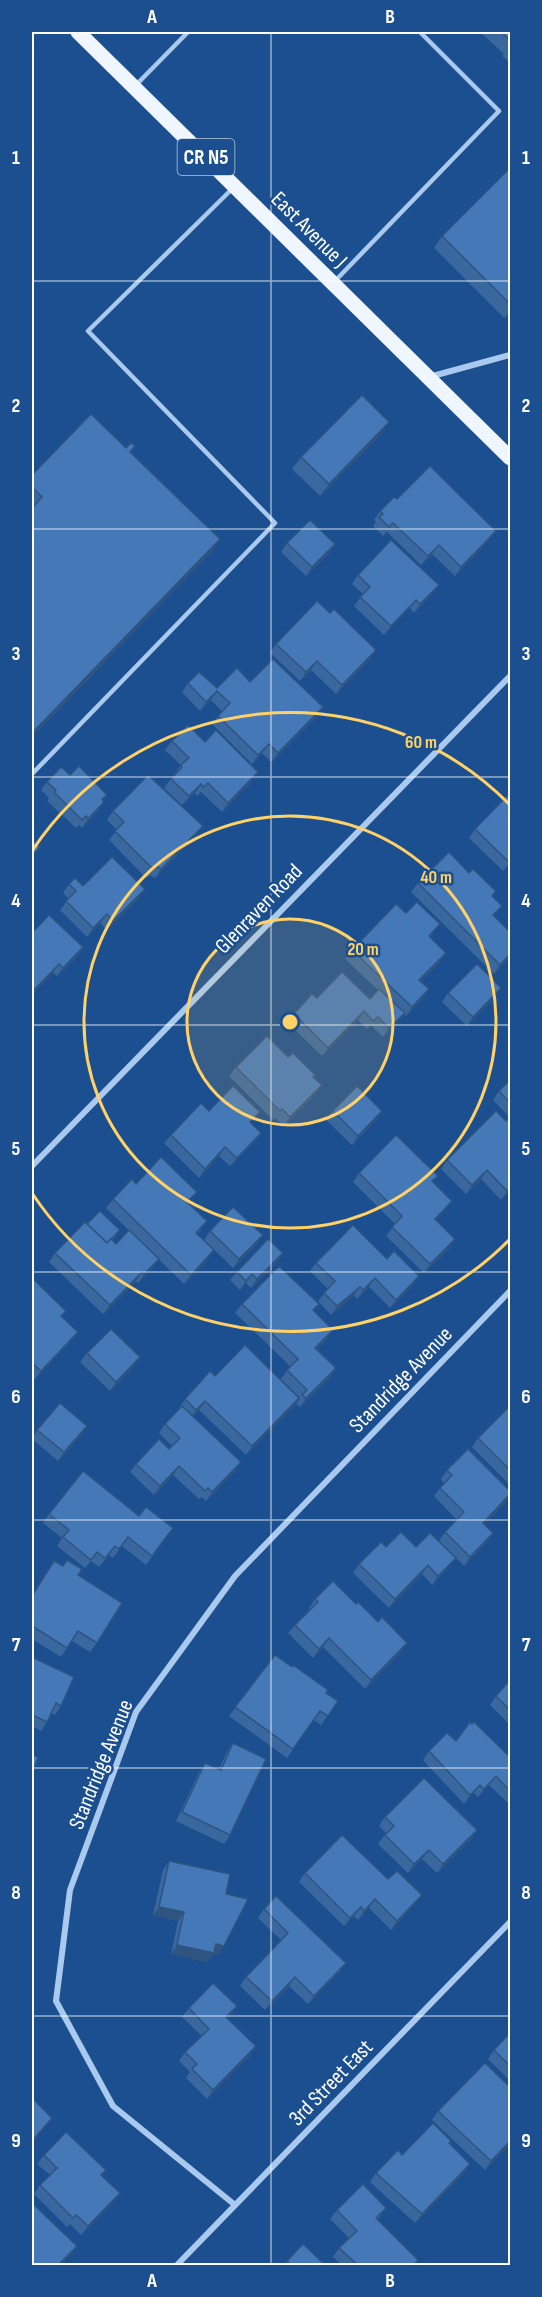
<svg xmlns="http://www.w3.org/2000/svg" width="542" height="2297" font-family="'Sofia Sans Condensed',sans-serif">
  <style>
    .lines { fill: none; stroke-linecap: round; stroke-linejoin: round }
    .service { stroke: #a9c9ee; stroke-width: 4.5 }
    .minor { stroke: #a9c9ee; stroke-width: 6 }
    .primary { stroke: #f0f6ff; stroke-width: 15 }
    .wall { fill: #3a679d }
    .shaded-wall { fill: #305480 }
    .building { fill: #4478b7; stroke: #305480; stroke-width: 1.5 }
    .grid { fill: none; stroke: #fff; stroke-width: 1.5; stroke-opacity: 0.55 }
    .ring { fill: none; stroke: #ffd166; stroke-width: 3 }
    .labels { text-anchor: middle; stroke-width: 5; stroke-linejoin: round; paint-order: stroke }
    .shield { fill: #1b4f8f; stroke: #bbcadd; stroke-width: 1.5 }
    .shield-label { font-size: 21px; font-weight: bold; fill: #fff }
    .street-label { font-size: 22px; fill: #fff; stroke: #1b4f8f }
    .centre { fill: #ffd166; stroke: #1b4f8f; stroke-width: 3 }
    .ring-label { font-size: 18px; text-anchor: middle; font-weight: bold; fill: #ffd166; stroke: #1b4f8f; stroke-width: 5; stroke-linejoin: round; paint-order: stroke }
    .neatline { fill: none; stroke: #fff; stroke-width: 2 }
    .grid-label { font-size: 20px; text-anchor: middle; font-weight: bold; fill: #fff }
  </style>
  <rect width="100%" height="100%" fill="#1b4f8f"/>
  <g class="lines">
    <g class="service">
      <path d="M136,85L188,32"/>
      <path d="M335,281L499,111L420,32"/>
      <path d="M32,774L275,523L88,331L232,189"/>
    </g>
    <g class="minor">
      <path d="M429,377L510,355"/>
      <path d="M32,1166L510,676"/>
      <path d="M235,2205L113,2106L56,2001L70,1890L136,1712L235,1576L510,1291"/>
      <path d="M176,2266L510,1922"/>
    </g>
    <path class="primary" d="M78,32L510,458"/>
  </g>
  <g class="wall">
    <path d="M480,32H510V63L502,56L504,54Z"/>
    <path d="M510,168V312L504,318L434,248L442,236Z"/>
    <path d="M381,434L320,496L292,469L301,457Z"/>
    <path d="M135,446L131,452L220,539L212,551L32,737V475L126,448Z"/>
    <path d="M397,499L490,539L455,576L432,554L421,565L387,532L383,536L373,526L376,522L374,520L380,511Z"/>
    <path d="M287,543L335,544L329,553L306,576L281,552Z"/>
    <path d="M358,575L439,585L433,593L414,613L410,608L384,635L354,606L363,594L352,584Z"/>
    <path d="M276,644L370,659L336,694L311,670L300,681L270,653Z"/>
    <path d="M250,682L317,716L271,762L262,753L252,764L212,724L222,711L211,700L200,711L182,692L188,683L217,688Z"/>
    <path d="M172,741L205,742L252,781L222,812L201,792L197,796L195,793L182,805L164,788L181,765L165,750Z"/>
    <path d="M70,775L107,795L103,800L104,802L98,811L82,828L79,825L76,828L47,801L49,798L41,790L47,782Z"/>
    <path d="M113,811L196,835L155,878L150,875L146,878L109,840L117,830L107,820Z"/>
    <path d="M475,829L510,863L503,871L469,838Z"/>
    <path d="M418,883L493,896L495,916L510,956L494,974L411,892Z"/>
    <path d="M69,884L83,886L139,898L107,930L100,923L87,937L60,910L69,899L63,893Z"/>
    <path d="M406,913L433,933L430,937L440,962L421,981L429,989L423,998L406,1016L404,1014L398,1022L383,1037L371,1025L367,1029L358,1020L322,1056L287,1022L294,1014L317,998L370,999L378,990L345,959L352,950Z"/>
    <path d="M32,933L83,947L77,956L57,976L53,972L32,995Z"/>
    <path d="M448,993L495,997L467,1026L442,1002Z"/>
    <path d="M288,1057L314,1077L322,1085L316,1094L284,1126L275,1118L273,1120L229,1076L236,1067Z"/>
    <path d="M510,1080V1118L493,1100L499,1091Z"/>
    <path d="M209,1111L260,1112L251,1123L261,1133L255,1141L230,1166L219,1156L199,1178L164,1143L171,1135Z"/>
    <path d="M333,1111H382L376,1120L352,1145L326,1120Z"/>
    <path d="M496,1111L510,1190L501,1200L481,1179L466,1194L441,1169L447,1160Z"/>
    <path d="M359,1173L433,1182L446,1209L436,1220L449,1248L424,1273L386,1236L395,1224L353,1182Z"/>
    <path d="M136,1184L190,1201L188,1203L201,1230L197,1234L208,1259L184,1284L106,1208L113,1199Z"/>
    <path d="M87,1224L117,1235L112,1240L116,1244L159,1259L152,1268L138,1283L136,1281L103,1314L49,1262L55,1253Z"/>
    <path d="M210,1231L257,1244L233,1268L204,1240Z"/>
    <path d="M283,1253L277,1262L251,1288L246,1283L240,1290L230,1280L237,1272Z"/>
    <path d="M387,1259L419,1276L413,1285L390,1308L369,1287L357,1299L354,1295L331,1315L318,1301L328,1289L310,1271L316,1263Z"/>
    <path d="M32,1278L66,1311L62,1317L71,1341L34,1380L32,1378Z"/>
    <path d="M242,1304L314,1311L327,1339L317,1349L336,1368L330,1377L300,1407L296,1404L300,1398L281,1379L290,1366L235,1313Z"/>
    <path d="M87,1353L134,1366L110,1391L80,1362Z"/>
    <path d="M215,1376L299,1398L293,1407L246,1455L199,1410L193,1416L235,1471L206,1501L202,1497L199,1499L173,1475L154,1495L130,1472L136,1464L169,1449L172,1446L159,1433L165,1424L180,1409L179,1408L185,1399Z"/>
    <path d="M510,1406V1485L472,1447L478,1438Z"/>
    <path d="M87,1426L81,1435L58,1461L32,1439V1438L37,1430Z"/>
    <path d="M447,1470L506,1502L484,1524L493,1533L487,1542L464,1566L439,1541L445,1532L457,1520L434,1496L444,1483L441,1479Z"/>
    <path d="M49,1514L139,1516L167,1537L146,1565L122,1546L113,1558L109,1555L99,1567L91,1561L85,1568L57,1546L62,1538L43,1523Z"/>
    <path d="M386,1547H416L456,1558L449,1567L432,1585L422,1574L389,1608L353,1573L359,1564Z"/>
    <path d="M67,1560L78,1575L97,1643L90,1652L72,1641L61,1657L32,1639V1595L54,1561L63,1566Z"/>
    <path d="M315,1599L356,1604L378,1622L401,1652L365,1689L323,1647L313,1658L288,1633L295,1625L310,1609L309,1608Z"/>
    <path d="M275,1655L338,1701L321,1725L314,1720L287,1758L229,1716Z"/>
    <path d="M32,1657L61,1706L55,1715L51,1713L47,1722L41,1731L32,1726Z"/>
    <path d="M510,1680V1725L490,1705L496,1696Z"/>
    <path d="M456,1741L509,1756L510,1754V1805L489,1785L478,1797L474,1793L464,1804L423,1760L429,1751Z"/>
    <path d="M233,1743L230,1835L224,1844L176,1821L199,1772L205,1763L219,1769L227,1752Z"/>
    <path d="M385,1817L477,1830L471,1839L437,1873L422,1859L408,1873L378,1844L386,1833L379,1826Z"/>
    <path d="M169,1861L226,1894L218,1955L213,1954L207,1962L171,1954L178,1921L153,1915L163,1870Z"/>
    <path d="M305,1873L415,1904L391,1930L369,1908L358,1920L354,1916L344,1926L299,1882Z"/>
    <path d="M264,1909L346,1963L340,1971L308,2004L289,1986L265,2010L240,1986L246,1977L281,1940L258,1918Z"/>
    <path d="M189,2008L231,2015L227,2018L250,2055L207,2099L186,2078L190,2072L179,2061L185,2052L202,2036L182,2017Z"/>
    <path d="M510,2033V2081L488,2059L494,2050Z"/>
    <path d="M438,2111L510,2144L485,2170L432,2120Z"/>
    <path d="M44,2155L102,2176L113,2202L81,2235L70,2224L67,2227L34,2194L40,2185L50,2175L37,2164Z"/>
    <path d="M402,2155L464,2173L415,2223L370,2182L376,2173Z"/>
    <path d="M386,2208L377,2220L418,2260L415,2265H342L333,2257L339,2248L349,2238L330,2219L337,2210Z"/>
    <path d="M287,2261L325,2265H283Z"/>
  </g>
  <g class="shaded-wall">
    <path d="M389,422L381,434L320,496L329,484Z"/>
    <path d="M496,531L490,539L455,576L461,567Z"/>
    <path d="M220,539L212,551L32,737V733Z"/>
    <path d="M335,544L329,553L306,576L312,567Z"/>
    <path d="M439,545L432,554L421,565L428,556Z"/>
    <path d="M439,585L433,593L414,613L420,604Z"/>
    <path d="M416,600L410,608L384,635L391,626Z"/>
    <path d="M376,650L370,659L336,694L342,685Z"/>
    <path d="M317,661L311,670L300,681L306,672Z"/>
    <path d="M217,691L211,700L200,711L206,702Z"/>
    <path d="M323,707L317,716L271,762L278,753Z"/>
    <path d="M269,744L262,753L252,764L258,755Z"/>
    <path d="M258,772L252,781L222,812L228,803Z"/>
    <path d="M201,784L195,793L182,805L189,796Z"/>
    <path d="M104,802L98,811L82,828L88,819Z"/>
    <path d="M203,826L196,835L155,878L161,869Z"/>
    <path d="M145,889L139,898L107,930L113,921Z"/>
    <path d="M107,914L100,923L87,937L93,928Z"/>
    <path d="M83,947L77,956L57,976L63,968Z"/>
    <path d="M446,953L440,962L413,989L419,980Z"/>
    <path d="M510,954V956L494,974L500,965Z"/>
    <path d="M59,964L53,972L32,995L35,989Z"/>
    <path d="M501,988L495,997L467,1026L473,1017Z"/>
    <path d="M429,989L423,998L406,1016L412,1007Z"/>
    <path d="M364,1011L358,1020L322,1056L328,1048Z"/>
    <path d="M405,1013L398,1022L383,1037L389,1028Z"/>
    <path d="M322,1085L316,1094L284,1126L290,1117Z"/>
    <path d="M382,1111L376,1120L352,1145L358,1136Z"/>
    <path d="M261,1133L255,1141L230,1166L237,1158Z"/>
    <path d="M225,1147L219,1156L199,1178L205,1169Z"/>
    <path d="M487,1170L481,1179L466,1194L472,1185Z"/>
    <path d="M510,1187V1190L501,1200L507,1191Z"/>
    <path d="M452,1201L446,1209L429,1228L435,1219Z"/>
    <path d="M263,1235L257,1244L233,1268L239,1259Z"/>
    <path d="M455,1239L449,1248L424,1273L430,1264Z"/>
    <path d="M214,1250L208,1259L184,1284L191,1275Z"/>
    <path d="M283,1253L277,1262L251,1288L257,1279Z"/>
    <path d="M159,1259L152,1268L138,1283L144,1274Z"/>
    <path d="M142,1272L136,1281L103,1314L110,1305Z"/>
    <path d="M252,1274L246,1283L240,1290L246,1281Z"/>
    <path d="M419,1276L413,1285L390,1308L396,1300Z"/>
    <path d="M375,1278L369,1287L357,1299L363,1290Z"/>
    <path d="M360,1287L354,1295L331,1315L337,1306Z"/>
    <path d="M333,1330L327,1339L309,1357L315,1348Z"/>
    <path d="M78,1332L71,1341L34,1380L41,1371Z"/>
    <path d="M140,1357L134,1366L110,1391L116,1382Z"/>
    <path d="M336,1368L330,1377L300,1407L306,1398Z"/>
    <path d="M299,1398L293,1407L246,1455L252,1446Z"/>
    <path d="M205,1401L199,1410L190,1419L196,1410Z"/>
    <path d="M87,1426L81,1435L58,1461L64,1452Z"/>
    <path d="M241,1462L235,1471L206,1501L212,1492Z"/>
    <path d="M179,1466L173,1475L154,1495L160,1486Z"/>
    <path d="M510,1495L506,1502L477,1532L483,1523Z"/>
    <path d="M493,1533L487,1542L464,1566L470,1557Z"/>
    <path d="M456,1558L449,1567L432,1585L438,1576Z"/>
    <path d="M428,1565L422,1574L389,1608L395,1599Z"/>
    <path d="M329,1638L323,1647L313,1658L319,1649Z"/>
    <path d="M407,1643L401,1652L365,1689L371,1680Z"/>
    <path d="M496,1776L489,1785L478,1797L484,1789Z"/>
    <path d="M480,1785L474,1793L464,1804L470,1795Z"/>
    <path d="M477,1830L471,1839L437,1873L443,1864Z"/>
    <path d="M429,1850L422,1859L408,1873L414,1864Z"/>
    <path d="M422,1895L415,1904L391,1930L397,1921Z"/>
    <path d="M375,1899L369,1908L358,1920L364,1911Z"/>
    <path d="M159,1907L184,1912L178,1921L153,1915Z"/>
    <path d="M361,1907L354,1916L344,1926L350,1918Z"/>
    <path d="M216,1944L224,1946L218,1955L213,1954L207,1962L171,1954L177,1945Z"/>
    <path d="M346,1963L340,1971L308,2004L314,1996Z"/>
    <path d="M295,1977L289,1986L265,2010L272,2001Z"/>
    <path d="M237,2006L231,2015L220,2026L226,2017Z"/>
    <path d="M256,2046L250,2055L207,2099L213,2090Z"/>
    <path d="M52,2118L46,2127L32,2143V2141Z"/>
    <path d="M510,2141V2144L485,2170L491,2161Z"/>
    <path d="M470,2164L464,2173L415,2223L422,2214Z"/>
    <path d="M120,2193L113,2202L81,2235L88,2226Z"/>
    <path d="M77,2246L71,2255L61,2265H58Z"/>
  </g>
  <g class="building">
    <path d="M501,32H510V40Z"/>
    <path d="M510,168V304L442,236Z"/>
    <path d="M362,395L389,422L329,484L301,457Z"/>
    <path d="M91,414L126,448L131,443L135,446L130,452L220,539L32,733V508L42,497L32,487V475Z"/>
    <path d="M430,466L496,531L461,567L439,545L428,556L393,523L389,527L379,517L383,514L380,511L394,497L397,499Z"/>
    <path d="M310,520L335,544L312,567L287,543Z"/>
    <path d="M391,540L439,585L420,604L416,600L391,626L360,597L370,587L358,575Z"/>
    <path d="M317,601L330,613L334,609L376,650L342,685L317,661L306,672L276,644Z"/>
    <path d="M273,659L323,707L278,753L269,744L258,755L218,716L230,703L217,691L206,702L188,683L199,672L217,688L237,668L250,682Z"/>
    <path d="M188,725L205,742L216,730L258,772L228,803L208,783L203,787L201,784L189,796L171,779L182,767L181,765L189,758L172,741Z"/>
    <path d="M79,766L107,795L102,799L104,802L88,819L86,816L82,820L54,792L56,790L47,782L61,767L70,775Z"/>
    <path d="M148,775L203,826L161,869L156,866L153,869L115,831L124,822L113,811Z"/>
    <path d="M510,793V860L509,862L475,829Z"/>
    <path d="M32,839L40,847L32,856Z"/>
    <path d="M449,852L469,873L473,869L496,891L492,896L502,906L493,915L510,932V954L500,965L418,883Z"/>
    <path d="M112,857L145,889L113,921L107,914L93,928L66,901L76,891L69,884L75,878L83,886Z"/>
    <path d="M417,902L440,924L429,936L446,953L419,980L429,989L412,1007L352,950L396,904L406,913Z"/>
    <path d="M49,915L83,947L63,968L59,964L35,989L32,986V933Z"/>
    <path d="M477,964L501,988L473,1017L448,993Z"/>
    <path d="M342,972L370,999L379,989L405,1013L389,1028L378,1017L373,1021L364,1011L328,1048L294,1014L312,994L317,998Z"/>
    <path d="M267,1036L288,1057L293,1053L315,1075L313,1077L322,1085L290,1117L282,1109L280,1111L236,1067Z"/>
    <path d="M510,1080V1103L499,1091Z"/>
    <path d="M233,1086L260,1112L250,1122L261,1133L237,1158L225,1147L205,1169L171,1135L201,1103L209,1111Z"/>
    <path d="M357,1086L382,1111L358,1136L333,1111Z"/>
    <path d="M496,1111L506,1121L508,1119L510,1121V1187L507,1191L487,1170L472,1185L447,1160Z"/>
    <path d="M396,1135L438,1176L432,1181L452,1201L435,1219L455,1239L430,1264L392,1227L402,1216L359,1173Z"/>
    <path d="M161,1157L197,1192L187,1202L207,1221L196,1233L214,1250L191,1275L113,1199L132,1179L136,1184Z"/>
    <path d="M233,1207L263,1235L239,1259L210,1231Z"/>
    <path d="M100,1211L120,1230L107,1243L87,1224Z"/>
    <path d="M85,1222L107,1243L111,1239L116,1244L129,1230L159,1259L144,1274L142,1272L110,1305L55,1253Z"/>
    <path d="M353,1225L387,1259L394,1251L419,1276L396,1300L375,1278L363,1290L360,1287L337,1306L324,1293L335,1281L316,1263Z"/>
    <path d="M268,1239L283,1253L257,1279L252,1274L246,1281L237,1272Z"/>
    <path d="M279,1266L319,1304L313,1310L333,1330L315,1348L336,1368L306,1398L302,1395L307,1390L287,1370L298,1359L242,1304Z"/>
    <path d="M32,1278L66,1311L61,1316L78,1332L41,1371L32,1363Z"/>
    <path d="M111,1329L140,1357L116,1382L87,1353Z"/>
    <path d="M245,1345L299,1398L252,1446L205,1401L196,1410L185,1399L210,1371L215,1376Z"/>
    <path d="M60,1403L87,1426L64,1452L37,1430Z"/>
    <path d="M182,1406L241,1462L212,1492L208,1488L205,1491L179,1466L160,1486L136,1464L159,1439L169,1449L180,1438L165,1424Z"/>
    <path d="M510,1406V1470L478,1438Z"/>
    <path d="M468,1449L510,1491V1494L483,1523L493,1533L470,1557L445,1532L464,1512L440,1488L452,1475L447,1470Z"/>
    <path d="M83,1471L139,1516L146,1507L173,1528L152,1556L128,1537L119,1549L115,1546L105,1558L97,1552L91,1560L63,1537L69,1530L49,1514Z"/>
    <path d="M401,1532L416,1547L430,1533L456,1558L438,1576L428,1565L395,1599L359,1564L381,1542L386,1547Z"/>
    <path d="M67,1560L82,1569L78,1575L122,1603L97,1643L78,1631L67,1648L32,1626V1596L54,1561L63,1566Z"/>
    <path d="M333,1581L356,1604L358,1602L378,1622L382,1617L407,1643L371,1680L329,1638L319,1649L295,1625L318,1602L315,1599Z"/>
    <path d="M275,1655L292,1667L293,1665L328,1690L326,1693L338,1701L328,1716L320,1711L293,1749L235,1707Z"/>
    <path d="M32,1657L74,1677L61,1706L56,1703L47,1722L32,1715Z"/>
    <path d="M510,1680V1710L496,1696Z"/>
    <path d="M470,1722L472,1724L474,1722L509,1756L510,1754V1791L496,1776L484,1789L480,1785L470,1795L429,1751L447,1733L456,1741Z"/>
    <path d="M233,1743L266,1759L230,1835L182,1812L205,1763L221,1770Z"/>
    <path d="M32,1755L38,1757L32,1775Z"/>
    <path d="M424,1778L477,1830L443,1864L429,1850L414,1864L385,1835L394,1826L385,1817Z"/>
    <path d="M342,1835L388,1879L397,1871L422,1895L397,1921L375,1899L364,1911L361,1907L350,1918L305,1873Z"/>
    <path d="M169,1861L230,1874L226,1894L248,1899L224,1946L216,1944L214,1953L177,1945L184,1912L159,1907Z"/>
    <path d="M276,1896L346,1963L314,1996L295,1977L272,2001L246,1977L288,1933L264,1909Z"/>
    <path d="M213,1983L237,2006L226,2017L256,2046L213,2090L192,2069L197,2064L185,2052L209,2029L189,2008Z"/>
    <path d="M510,2033V2066L494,2050Z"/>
    <path d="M485,2063L510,2087V2141L491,2161L438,2111Z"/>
    <path d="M32,2098L52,2118L32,2141Z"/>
    <path d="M433,2123L451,2141L449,2143L470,2164L422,2214L376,2173L398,2150L402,2155Z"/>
    <path d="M66,2132L106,2170L101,2175L120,2193L88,2226L76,2215L73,2218L40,2185L57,2168L44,2155Z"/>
    <path d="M363,2184L386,2208L376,2218L418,2260L413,2265H358L339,2248L357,2231L337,2210Z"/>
    <path d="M32,2203L77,2246L58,2265H32Z"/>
    <path d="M303,2244L325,2265H287L289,2263L287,2261Z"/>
  </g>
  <path class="grid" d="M271,32V2266M32,281H510M32,529H510M32,777H510M32,1025H510M32,1272H510M32,1520H510M32,1768H510M32,2016H510"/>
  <circle cx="290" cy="1022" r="103" fill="#ffd166" fill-opacity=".12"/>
  <g class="ring">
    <circle cx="290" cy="1022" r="103"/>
    <circle cx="290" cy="1022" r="206"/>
    <path d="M510 1239A309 309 0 0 1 32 1193M32 851A309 309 0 0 1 510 805"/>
  </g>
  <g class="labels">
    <rect class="shield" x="177.5" y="139" width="57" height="36" rx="4.5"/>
    <g class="shield-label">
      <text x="206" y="164">CR N5</text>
    </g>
    <g class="street-label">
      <text transform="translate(310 229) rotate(45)" y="8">East Avenue J</text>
      <text transform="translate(258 908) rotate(-46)" y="8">Glenraven Road</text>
      <text transform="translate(400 1379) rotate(-46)" y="8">Standridge Avenue</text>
      <text transform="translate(100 1764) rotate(-68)" y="8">Standridge Avenue</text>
      <text transform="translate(330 2082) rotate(-46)" y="8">3rd Street East</text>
    </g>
  </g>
  <circle cx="290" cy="1022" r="9" class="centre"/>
  <g class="ring-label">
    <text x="421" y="748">60 m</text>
    <text x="436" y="883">40 m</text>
    <text x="363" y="955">20 m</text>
  </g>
  <rect width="542" height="2297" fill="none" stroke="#1b4f8f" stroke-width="66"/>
  <rect x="33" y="33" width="476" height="2231" class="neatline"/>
  <g class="grid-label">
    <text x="152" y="23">A</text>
    <text x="390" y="23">B</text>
    <text x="16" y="164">1</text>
    <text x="526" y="164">1</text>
    <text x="16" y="412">2</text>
    <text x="526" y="412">2</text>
    <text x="16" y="660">3</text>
    <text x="526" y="660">3</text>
    <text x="16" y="907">4</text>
    <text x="526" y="907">4</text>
    <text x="16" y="1155">5</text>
    <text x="526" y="1155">5</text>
    <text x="16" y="1403">6</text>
    <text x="526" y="1403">6</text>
    <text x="16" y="1651">7</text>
    <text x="526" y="1651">7</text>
    <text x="16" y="1899">8</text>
    <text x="526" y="1899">8</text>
    <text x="16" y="2147">9</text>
    <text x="526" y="2147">9</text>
    <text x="152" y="2287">A</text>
    <text x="390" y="2287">B</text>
  </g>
</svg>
